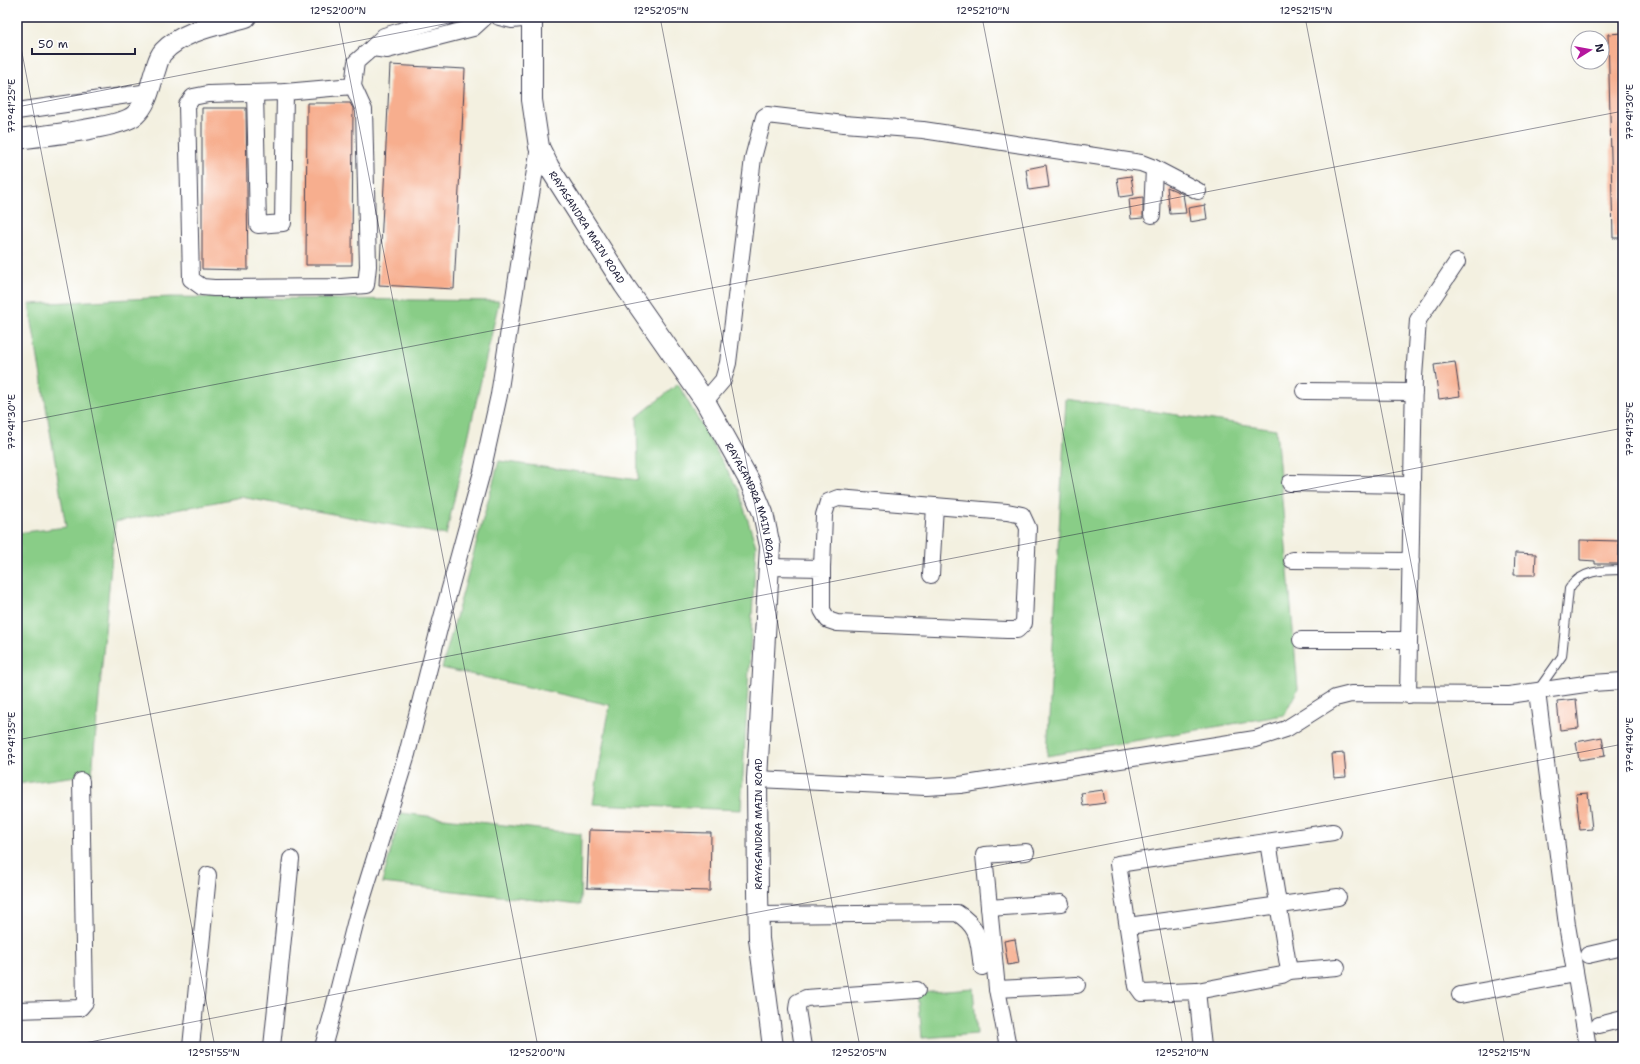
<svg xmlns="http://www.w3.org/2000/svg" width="1640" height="1064" font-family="'Shantell Sans',sans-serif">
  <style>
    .green { fill: #89cd87; stroke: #567861 }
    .building { fill: #f7ae8e }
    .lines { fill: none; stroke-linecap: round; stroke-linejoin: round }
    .service-casing { stroke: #414154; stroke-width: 10 }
    .minor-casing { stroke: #414154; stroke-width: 18 }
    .tertiary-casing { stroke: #414154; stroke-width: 22 }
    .service { stroke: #fff; stroke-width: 8 }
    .minor { stroke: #fff; stroke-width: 16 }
    .tertiary { stroke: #fff; stroke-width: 20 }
    .ticks { fill: none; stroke: #22223b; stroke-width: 1; stroke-opacity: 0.45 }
    .labels { text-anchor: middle; stroke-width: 3.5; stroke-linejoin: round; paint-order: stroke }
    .street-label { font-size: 10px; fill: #22223b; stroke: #fff }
    .neatline { fill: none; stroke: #22223b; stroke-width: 1.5 }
    .ticks-label { font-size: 10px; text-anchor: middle; fill: #22223b }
  </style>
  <rect width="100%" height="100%" fill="#fff"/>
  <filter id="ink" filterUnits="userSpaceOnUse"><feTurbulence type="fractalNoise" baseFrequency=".025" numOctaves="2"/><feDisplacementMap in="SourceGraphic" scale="8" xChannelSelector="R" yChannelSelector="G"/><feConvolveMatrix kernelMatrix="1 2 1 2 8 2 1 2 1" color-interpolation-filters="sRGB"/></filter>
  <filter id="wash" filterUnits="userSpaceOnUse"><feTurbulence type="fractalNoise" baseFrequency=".012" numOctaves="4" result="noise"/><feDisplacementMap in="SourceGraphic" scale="16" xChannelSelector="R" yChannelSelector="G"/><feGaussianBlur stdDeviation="0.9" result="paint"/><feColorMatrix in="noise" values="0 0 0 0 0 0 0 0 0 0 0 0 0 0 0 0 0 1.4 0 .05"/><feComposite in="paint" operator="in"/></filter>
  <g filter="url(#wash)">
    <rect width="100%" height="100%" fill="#f3f0e0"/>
    <g class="green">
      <path d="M171,297L499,301L446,535L241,497L115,522L92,774L17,784V533L66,527L29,304Z"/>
      <path d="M678,384L738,489L756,546L741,810L593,804L610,705L442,668L499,461L638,480L637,417Z"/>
      <path d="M1066,399L1276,429L1298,689L1284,715L1047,756Z"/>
      <path d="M401,813L581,834L580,905L382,883Z"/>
      <path d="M973,988L977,1034L922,1038L918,992Z"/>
    </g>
    <g id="blocks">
      <g class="building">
        <path d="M1623,33V238H1613L1608,34Z"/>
        <path d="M390,65L465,69L454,289L379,285Z"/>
        <path d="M307,103H350L353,108L352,265H306Z"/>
        <path d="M202,108H246L248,270L202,269Z"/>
        <path d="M1046,165L1049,187L1029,190L1026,169Z"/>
        <path d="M1131,176L1134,195L1120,197L1117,178Z"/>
        <path d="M1167,187L1183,194L1186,213L1170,214Z"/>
        <path d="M1143,197V218L1131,219L1129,199Z"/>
        <path d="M1205,205L1207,219L1190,222L1188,208Z"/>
        <path d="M1455,362L1460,396L1439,399L1434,365Z"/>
        <path d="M1580,540L1619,541V564H1595V561L1580,560Z"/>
        <path d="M1515,553L1536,554L1535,575H1514Z"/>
        <path d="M1576,699L1579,728L1560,730L1557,701Z"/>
        <path d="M1602,737L1605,756L1579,760L1576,742Z"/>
        <path d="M1344,753L1346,777L1334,778L1332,754Z"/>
        <path d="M1103,790L1105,803L1083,806L1081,793Z"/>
        <path d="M1588,793L1592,829L1580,830L1576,794Z"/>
        <path d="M589,830L711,833L710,891L587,888Z"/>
        <path d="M1015,939L1019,963L1008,965L1004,941Z"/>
      </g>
    </g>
  </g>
  <g filter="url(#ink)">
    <use href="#blocks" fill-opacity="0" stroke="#414154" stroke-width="1"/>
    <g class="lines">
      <defs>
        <path id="service" d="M1538,690L1562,656L1569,589C1580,570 1603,570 1623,570"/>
        <g id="minor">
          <path d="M499,17L512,20L532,18"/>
          <path d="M372,48L384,36L447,17"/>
          <path d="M353,86L285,92L208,94L193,97L187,105L191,279L202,287L214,288L341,287L366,285L368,266L364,110L353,86L356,62L372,48L387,50L473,28L485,17"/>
          <path d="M255,93L258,225L283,223L285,92"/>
          <path d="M17,111L149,92"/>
          <path d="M1154,168L1198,191"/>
          <path d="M1304,391L1414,392"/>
          <path d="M705,401L723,380L728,363L753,158L764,117L767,115L844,124L923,130L1141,163L1154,168L1152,215"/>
          <path d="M1290,483L1412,485"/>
          <path d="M1292,560L1411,561"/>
          <path d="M769,567L822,568L824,515L828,502L838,498L1007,512L1022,515L1028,528L1024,623L1017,630H1007L837,623L828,620L822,610V568"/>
          <path d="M931,575L935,506"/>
          <path d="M1301,640H1409"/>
          <path d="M1537,692L1567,925L1588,1047"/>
          <path d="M1408,695L1414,377L1418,320L1457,262"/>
          <path d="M757,779L926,787L960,785L1255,739L1286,729L1335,698L1351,694L1509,695L1592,683L1623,681"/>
          <path d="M989,908L1061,903"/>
          <path d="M758,915L957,913C981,928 978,942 982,967"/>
          <path d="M1128,926L1338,897"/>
          <path d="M1588,955L1623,947"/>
          <path d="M1289,971L1337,967"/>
          <path d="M997,989L1077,985"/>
          <path d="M1197,991L1282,975L1289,971L1268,842"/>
          <path d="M1460,995L1575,974"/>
          <path d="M17,1010L80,1008L85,1002L81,781"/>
          <path d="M1599,1025L1623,1019"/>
          <path d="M191,1047L208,875"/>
          <path d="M272,1047L291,859"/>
          <path d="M323,1047L332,1015L357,916L407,754L441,621L482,472L499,395L519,265L539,147"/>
          <path d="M803,1047L797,1009L798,1002L806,998L917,990"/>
          <path d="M1008,1047L997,989L984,855L1026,852"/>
          <path d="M1203,1047L1197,991L1142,993L1137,986L1118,864L1333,832"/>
        </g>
        <g id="tertiary">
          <path id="s1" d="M532,17V100L539,147L549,167L624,285L705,401L750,482L763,513L770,546L757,779L758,892L759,939L773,1047"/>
          <path d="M17,139C40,136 121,128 135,115C148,103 150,86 155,71C157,65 159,56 163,52C183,30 219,25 246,17"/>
        </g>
      </defs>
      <use href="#service" class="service-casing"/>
      <use href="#minor" class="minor-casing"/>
      <use href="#tertiary" class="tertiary-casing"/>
      <use href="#service" class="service"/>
      <use href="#minor" class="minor"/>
      <use href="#tertiary" class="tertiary"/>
    </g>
  </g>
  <path class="ticks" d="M338,17L538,1047M660,17L860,1047M982,17L1183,1047M1305,17L1505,1047M17,27L215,1047M17,107L480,17M17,423L1623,111M17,740L1623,428M64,1047L1623,744"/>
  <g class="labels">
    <g class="street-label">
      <text dy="4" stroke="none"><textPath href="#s1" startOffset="224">RAYASANDRA MAIN ROAD</textPath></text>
      <text dy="4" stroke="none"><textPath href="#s1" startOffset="548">RAYASANDRA MAIN ROAD</textPath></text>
      <text transform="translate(758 824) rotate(-90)" y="4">RAYASANDRA MAIN ROAD</text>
    </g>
  </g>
  <rect width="1640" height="1064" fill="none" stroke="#fff" stroke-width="44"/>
  <g transform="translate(1590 50) rotate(79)"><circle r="19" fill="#ffffff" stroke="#a7a7b1"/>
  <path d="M0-3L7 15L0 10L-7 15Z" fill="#b5179e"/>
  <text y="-6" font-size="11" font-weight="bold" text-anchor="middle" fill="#22223b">N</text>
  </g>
  <path d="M32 48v6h103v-6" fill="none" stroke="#22223b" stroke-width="2"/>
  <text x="38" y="48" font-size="12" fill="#22223b" stroke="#ffffff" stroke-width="3" paint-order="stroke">50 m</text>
  <rect x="22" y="22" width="1596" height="1020" class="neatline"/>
  <g class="ticks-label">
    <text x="338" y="14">12°52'00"N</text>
    <text x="661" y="14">12°52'05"N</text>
    <text x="983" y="14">12°52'10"N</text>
    <text x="1306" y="14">12°52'15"N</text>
    <text transform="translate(11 106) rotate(-90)" y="4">77°41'25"E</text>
    <text transform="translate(1629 112) rotate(-90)" y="4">77°41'30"E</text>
    <text transform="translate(11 422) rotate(-90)" y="4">77°41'30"E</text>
    <text transform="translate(1629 429) rotate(-90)" y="4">77°41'35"E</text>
    <text transform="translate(11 739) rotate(-90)" y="4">77°41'35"E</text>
    <text transform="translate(1629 745) rotate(-90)" y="4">77°41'40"E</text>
    <text x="214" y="1056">12°51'55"N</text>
    <text x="537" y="1056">12°52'00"N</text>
    <text x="859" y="1056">12°52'05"N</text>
    <text x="1182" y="1056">12°52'10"N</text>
    <text x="1504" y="1056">12°52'15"N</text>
  </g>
</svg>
